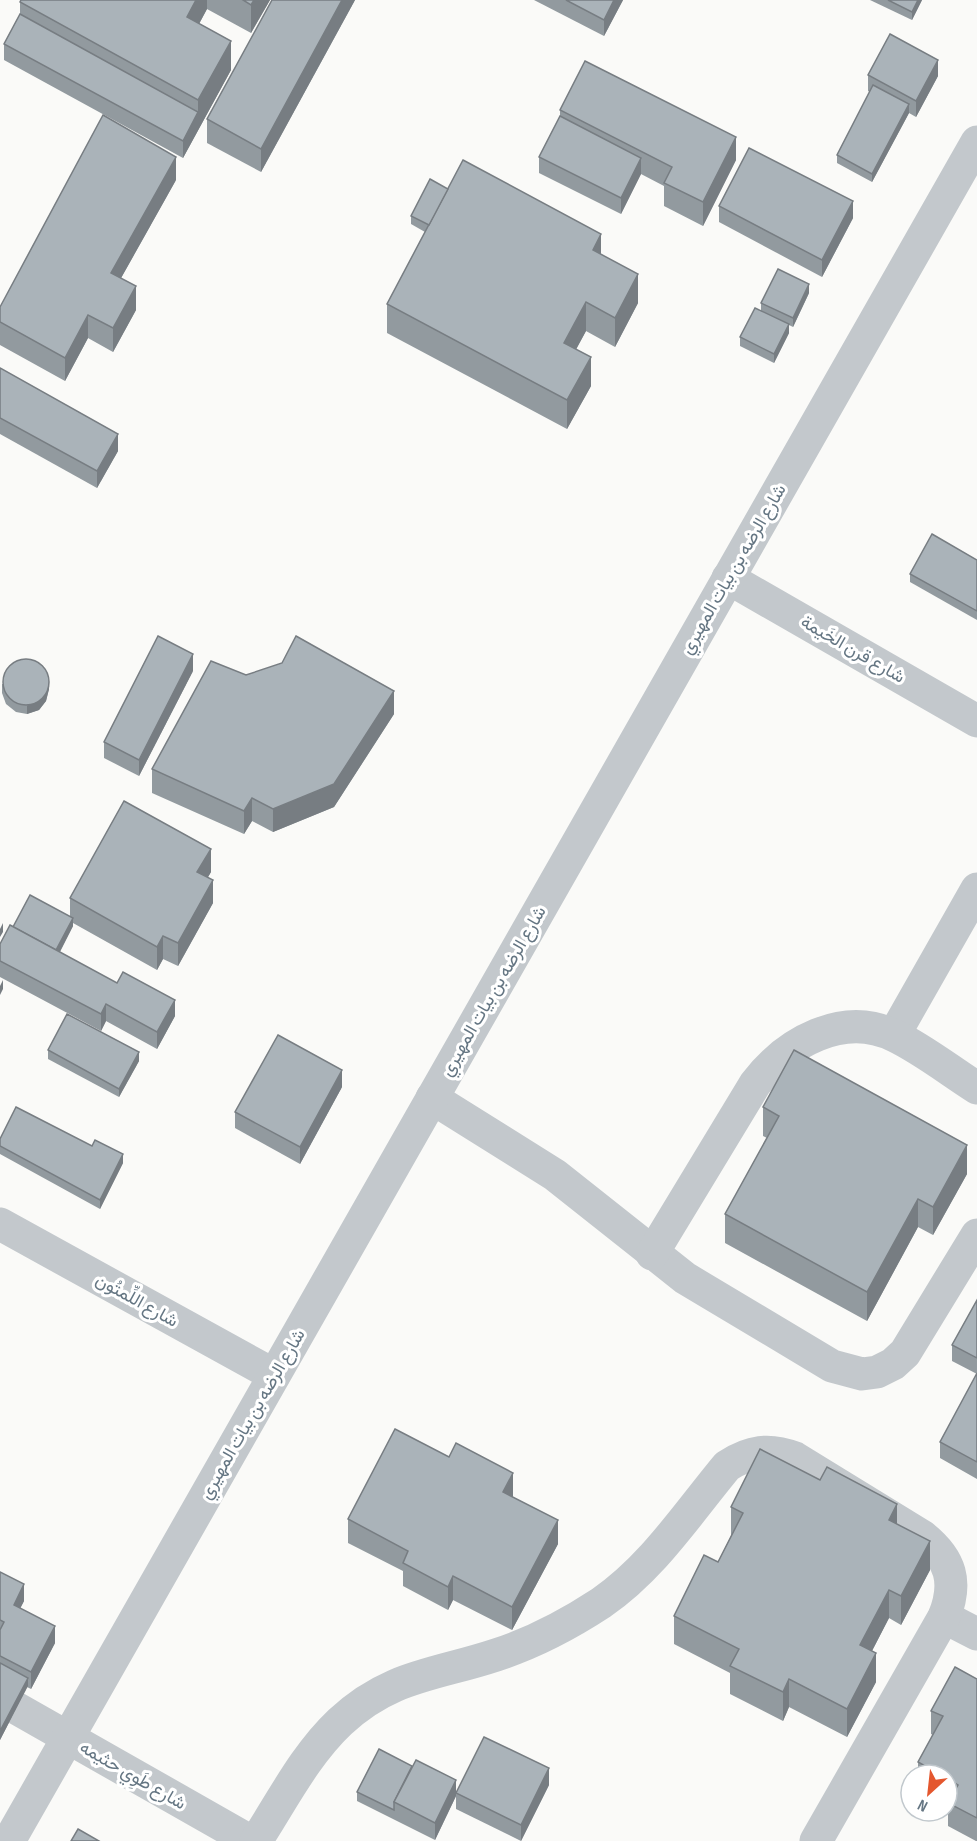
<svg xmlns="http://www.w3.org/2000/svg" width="977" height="1841" font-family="'Sofia Sans Condensed',Vazirmatn,sans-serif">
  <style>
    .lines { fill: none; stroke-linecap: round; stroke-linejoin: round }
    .minor { stroke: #c3c8cc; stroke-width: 33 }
    .wall { fill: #929a9f }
    .shaded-wall { fill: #777d82 }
    .building { fill: #aab3b9; stroke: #777d82; stroke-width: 1.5 }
    .labels { text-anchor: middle; stroke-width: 6; stroke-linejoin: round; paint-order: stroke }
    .street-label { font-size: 18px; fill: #657683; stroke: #fff }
  </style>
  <rect width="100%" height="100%" fill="#fafaf8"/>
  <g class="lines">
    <g class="minor">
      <path d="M728,578L977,721"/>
      <path d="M894,1035L977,889"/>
      <path d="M432,1098L555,1175L685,1278L832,1366L862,1374L877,1372L893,1364L905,1353L977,1235"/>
      <path d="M0,1224L274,1375"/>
      <path d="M652,1254L755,1084C786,1043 843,1010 895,1036C924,1050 950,1071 977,1088"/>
      <path d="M944,1617L977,1634"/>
      <path d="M16,1708L250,1841"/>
      <path d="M9,1841L977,142"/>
      <path d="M256,1841C282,1801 305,1755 340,1722C390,1675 436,1675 496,1655C533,1643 569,1624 601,1603C653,1567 687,1514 727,1466C750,1451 769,1448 795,1458L922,1536C951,1559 958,1582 944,1617L816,1841"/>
    </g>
  </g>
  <g class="wall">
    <path d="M21,0H270L251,33L207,9L199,24L231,70L183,158L4,60V44L20,14V2Z"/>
    <path d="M272,0H355L261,172L207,143V119Z"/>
    <path d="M534,0H623L604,36Z"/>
    <path d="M870,0H922L912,20Z"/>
    <path d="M868,75L938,76L916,117L909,113L872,182L837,163V155L870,92L868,91Z"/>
    <path d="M560,110L736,160L703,226L664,206V186L641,174L621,214L539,173V157L560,116Z"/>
    <path d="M176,180L121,278L136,310L113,352L88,338L65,381L0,345V307Z"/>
    <path d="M448,189L601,255L638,303L615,347L586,331L576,349L591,386L567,429L387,333V304L425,232L411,224V216Z"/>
    <path d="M719,206L853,218L822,277L719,222Z"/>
    <path d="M809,293L793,327L789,325V333L774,363L740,346V337L761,311V303Z"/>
    <path d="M0,368L118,451L97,488L0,434Z"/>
    <path d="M977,560V620L910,582V574Z"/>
    <path d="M193,671L139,776L104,758V742Z"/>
    <path d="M246,675L394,714L334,807L273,832L252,821L244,834L152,793V769Z"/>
    <path d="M2,684L49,689L46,701L39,710L27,714L16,712L6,704L2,693Z"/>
    <path d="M211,872L208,877L213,903L178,966L163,959L157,970L73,923V926L60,952L175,1016L157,1049L106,1021L101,1031L0,977V944L13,927L70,916V898Z"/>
    <path d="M48,1050L139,1061L119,1097L48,1059Z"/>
    <path d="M342,1087L300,1164L235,1128V1112Z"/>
    <path d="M763,1107L967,1174L933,1235L918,1227L867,1321L725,1243V1214L767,1138L763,1136Z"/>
    <path d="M0,1139L123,1163L100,1209L0,1154Z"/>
    <path d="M977,1300V1479L940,1458V1442L977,1374L952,1361V1345Z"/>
    <path d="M512,1496L558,1544L512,1630L453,1600L448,1610L403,1586V1571L348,1543V1519Z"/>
    <path d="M731,1507L897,1525L930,1570L901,1625L889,1618L872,1651L876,1682L847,1737L789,1707L783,1721L730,1694V1673L674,1644V1616L718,1562L731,1536Z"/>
    <path d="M0,1572L24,1601L20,1608L55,1643L31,1689L27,1687L0,1740Z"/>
    <path d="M977,1679V1841H976L948,1826V1802H947V1775H918V1762L933,1735L931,1734V1711Z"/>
    <path d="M549,1785L521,1841L456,1809V1793Z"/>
    <path d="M357,1792L456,1796L435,1840L357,1801Z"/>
  </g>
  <g class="shaded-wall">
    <path d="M196,0H207V9L187,46V17Z"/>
    <path d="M254,0H270L251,33V5Z"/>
    <path d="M342,0H355L261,172V149Z"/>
    <path d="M614,0H623L604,36V20Z"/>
    <path d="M918,0H922L912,20V12Z"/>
    <path d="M231,41V70L183,158V141L198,112V100Z"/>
    <path d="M938,60V76L916,117V101Z"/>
    <path d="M909,104V113L872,182V174Z"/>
    <path d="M736,137V160L703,226V202Z"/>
    <path d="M176,157V180L111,296V273Z"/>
    <path d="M641,158V174L621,214V198Z"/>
    <path d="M853,201V218L822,277V260Z"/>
    <path d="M601,234V262L593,250Z"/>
    <path d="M638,274V303L615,347V318Z"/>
    <path d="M809,284V293L793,327V318Z"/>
    <path d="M136,286V310L113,352V328Z"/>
    <path d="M586,302V331L564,372V343Z"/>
    <path d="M88,315V338L65,381V358Z"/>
    <path d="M789,324V333L774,363V354Z"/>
    <path d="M591,357V386L567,429V400Z"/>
    <path d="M118,434V451L97,488V471Z"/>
    <path d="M193,654V671L139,776V760Z"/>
    <path d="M49,681V689L46,701L39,710L27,714V706Z"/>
    <path d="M394,691V714L334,807L273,832V809Z"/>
    <path d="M252,798V821L244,834V811Z"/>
    <path d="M211,849V872L197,895V872Z"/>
    <path d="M213,880V903L178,966V943Z"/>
    <path d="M73,918V926L53,965V956Z"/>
    <path d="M3,923V932L0,937V929Z"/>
    <path d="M163,936V959L157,970V947Z"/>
    <path d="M3,980V989L0,995V986Z"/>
    <path d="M175,1000V1016L157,1049V1032Z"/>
    <path d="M106,1004V1021L101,1031V1014Z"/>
    <path d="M139,1052V1061L119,1097V1089Z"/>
    <path d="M342,1070V1087L300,1164V1147Z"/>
    <path d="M967,1145V1174L933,1235V1207Z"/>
    <path d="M123,1154V1163L100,1209V1200Z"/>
    <path d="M918,1199V1227L867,1321V1292Z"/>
    <path d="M513,1473V1496L503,1515V1492Z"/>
    <path d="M897,1504V1532L889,1520Z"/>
    <path d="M558,1520V1544L512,1630V1607Z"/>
    <path d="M930,1541V1570L901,1625V1596Z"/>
    <path d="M453,1576V1600L448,1610V1587Z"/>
    <path d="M24,1584V1601L14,1621V1605Z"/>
    <path d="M889,1590V1618L860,1674V1645Z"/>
    <path d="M55,1626V1643L31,1689V1672Z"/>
    <path d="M876,1653V1682L847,1737V1709Z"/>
    <path d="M28,1678V1686L0,1740V1731Z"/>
    <path d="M789,1679V1707L783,1721V1692Z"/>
    <path d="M549,1768V1785L521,1841V1825Z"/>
    <path d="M456,1780V1796L435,1840V1823Z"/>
  </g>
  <g class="building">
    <path d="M21,0H196L187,17L231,41L198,100L20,2Z"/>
    <path d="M243,0H254L251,5Z"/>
    <path d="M272,0H342L261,149L207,119Z"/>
    <path d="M566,0H614L604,20Z"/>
    <path d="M888,0H918L912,12Z"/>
    <path d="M20,14L198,112L183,141L4,44Z"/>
    <path d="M890,34L938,60L916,101L868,75Z"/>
    <path d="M585,61L736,137L703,202L664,183L672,167L560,110Z"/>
    <path d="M873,85L909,104L872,174L837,155Z"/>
    <path d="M103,115L176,157L111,273L136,286L113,328L88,315L65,358L0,322V307Z"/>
    <path d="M560,116L641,158L621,198L539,157Z"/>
    <path d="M749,148L853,201L822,260L719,206Z"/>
    <path d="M463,160L601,234L593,250L638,274L615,318L586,302L564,343L591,357L567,400L387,304Z"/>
    <path d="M430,179L448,189L429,225L411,216Z"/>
    <path d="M778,269L809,284L793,318L761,303Z"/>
    <path d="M755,308L789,324L774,354L740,337Z"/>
    <path d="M0,368L118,434L97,471L0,418Z"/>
    <path d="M932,534L977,560V611L910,574Z"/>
    <path d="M158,636L193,654L139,760L104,742Z"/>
    <path d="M296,636L394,691L334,784L273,809L252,798L244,811L152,769L211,661L246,675L282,663Z"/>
    <circle cx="26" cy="682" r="23"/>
    <path d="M124,801L211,849L197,872L213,880L178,943L163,936L157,947L70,898Z"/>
    <path d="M30,895L73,918L56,950L13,927Z"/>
    <path d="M10,925L117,983L123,972L175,1000L157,1032L106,1004L101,1014L0,961V944Z"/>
    <path d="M67,1014L139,1052L119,1089L48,1050Z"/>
    <path d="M278,1035L342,1070L300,1147L235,1112Z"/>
    <path d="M794,1050L967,1145L933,1207L918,1199L867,1292L725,1214L779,1116L763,1107Z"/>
    <path d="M16,1107L92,1146L95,1140L123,1154L100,1200L0,1146V1139Z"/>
    <path d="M977,1300V1358L952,1345Z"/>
    <path d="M977,1373V1462L940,1442Z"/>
    <path d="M395,1429L449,1457L456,1443L513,1473L503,1492L558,1520L512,1607L453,1576L448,1587L403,1563L408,1551L348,1519Z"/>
    <path d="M760,1449L820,1480L827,1467L897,1504L889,1520L930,1541L901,1596L889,1590L860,1645L876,1653L847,1709L789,1679L783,1692L730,1666L739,1649L674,1616L704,1555L718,1562L743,1513L731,1507Z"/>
    <path d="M0,1572L24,1584L14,1605L55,1626L31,1672L0,1656V1630L4,1622L0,1620Z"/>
    <path d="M0,1663L28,1678L0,1731Z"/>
    <path d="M955,1667L977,1679V1818L948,1803L958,1785L947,1778V1775H941L918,1762L943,1716L931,1711Z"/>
    <path d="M484,1737L549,1768L521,1825L456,1793Z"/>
    <path d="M379,1749L412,1766L394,1802V1810L357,1792Z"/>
    <path d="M416,1760L456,1780L435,1823L394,1802Z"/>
    <path d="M78,1829L99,1841H71Z"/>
  </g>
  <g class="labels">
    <g class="street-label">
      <text transform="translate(733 569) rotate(-60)" y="6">شارع الرضه بن بيات المهيري</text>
      <text transform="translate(853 649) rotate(30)" y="6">شارع قرن الخَيمة</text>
      <text transform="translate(493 991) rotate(-60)" y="6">شارع الرضه بن بيات المهيري</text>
      <text transform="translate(137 1300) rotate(29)" y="6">شارع اللِّمتُون</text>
      <text transform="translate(252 1414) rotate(-60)" y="6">شارع الرضه بن بيات المهيري</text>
      <text transform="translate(133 1775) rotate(30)" y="6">شارع طَوِي حثيمه</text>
    </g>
  </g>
  <g transform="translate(929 1793) rotate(207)"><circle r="28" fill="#ffffff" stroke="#c1c8cd" stroke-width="1.5"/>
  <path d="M0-4.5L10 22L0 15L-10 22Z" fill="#e4572e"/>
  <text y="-9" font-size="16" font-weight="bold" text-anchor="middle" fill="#657683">N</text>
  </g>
</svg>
